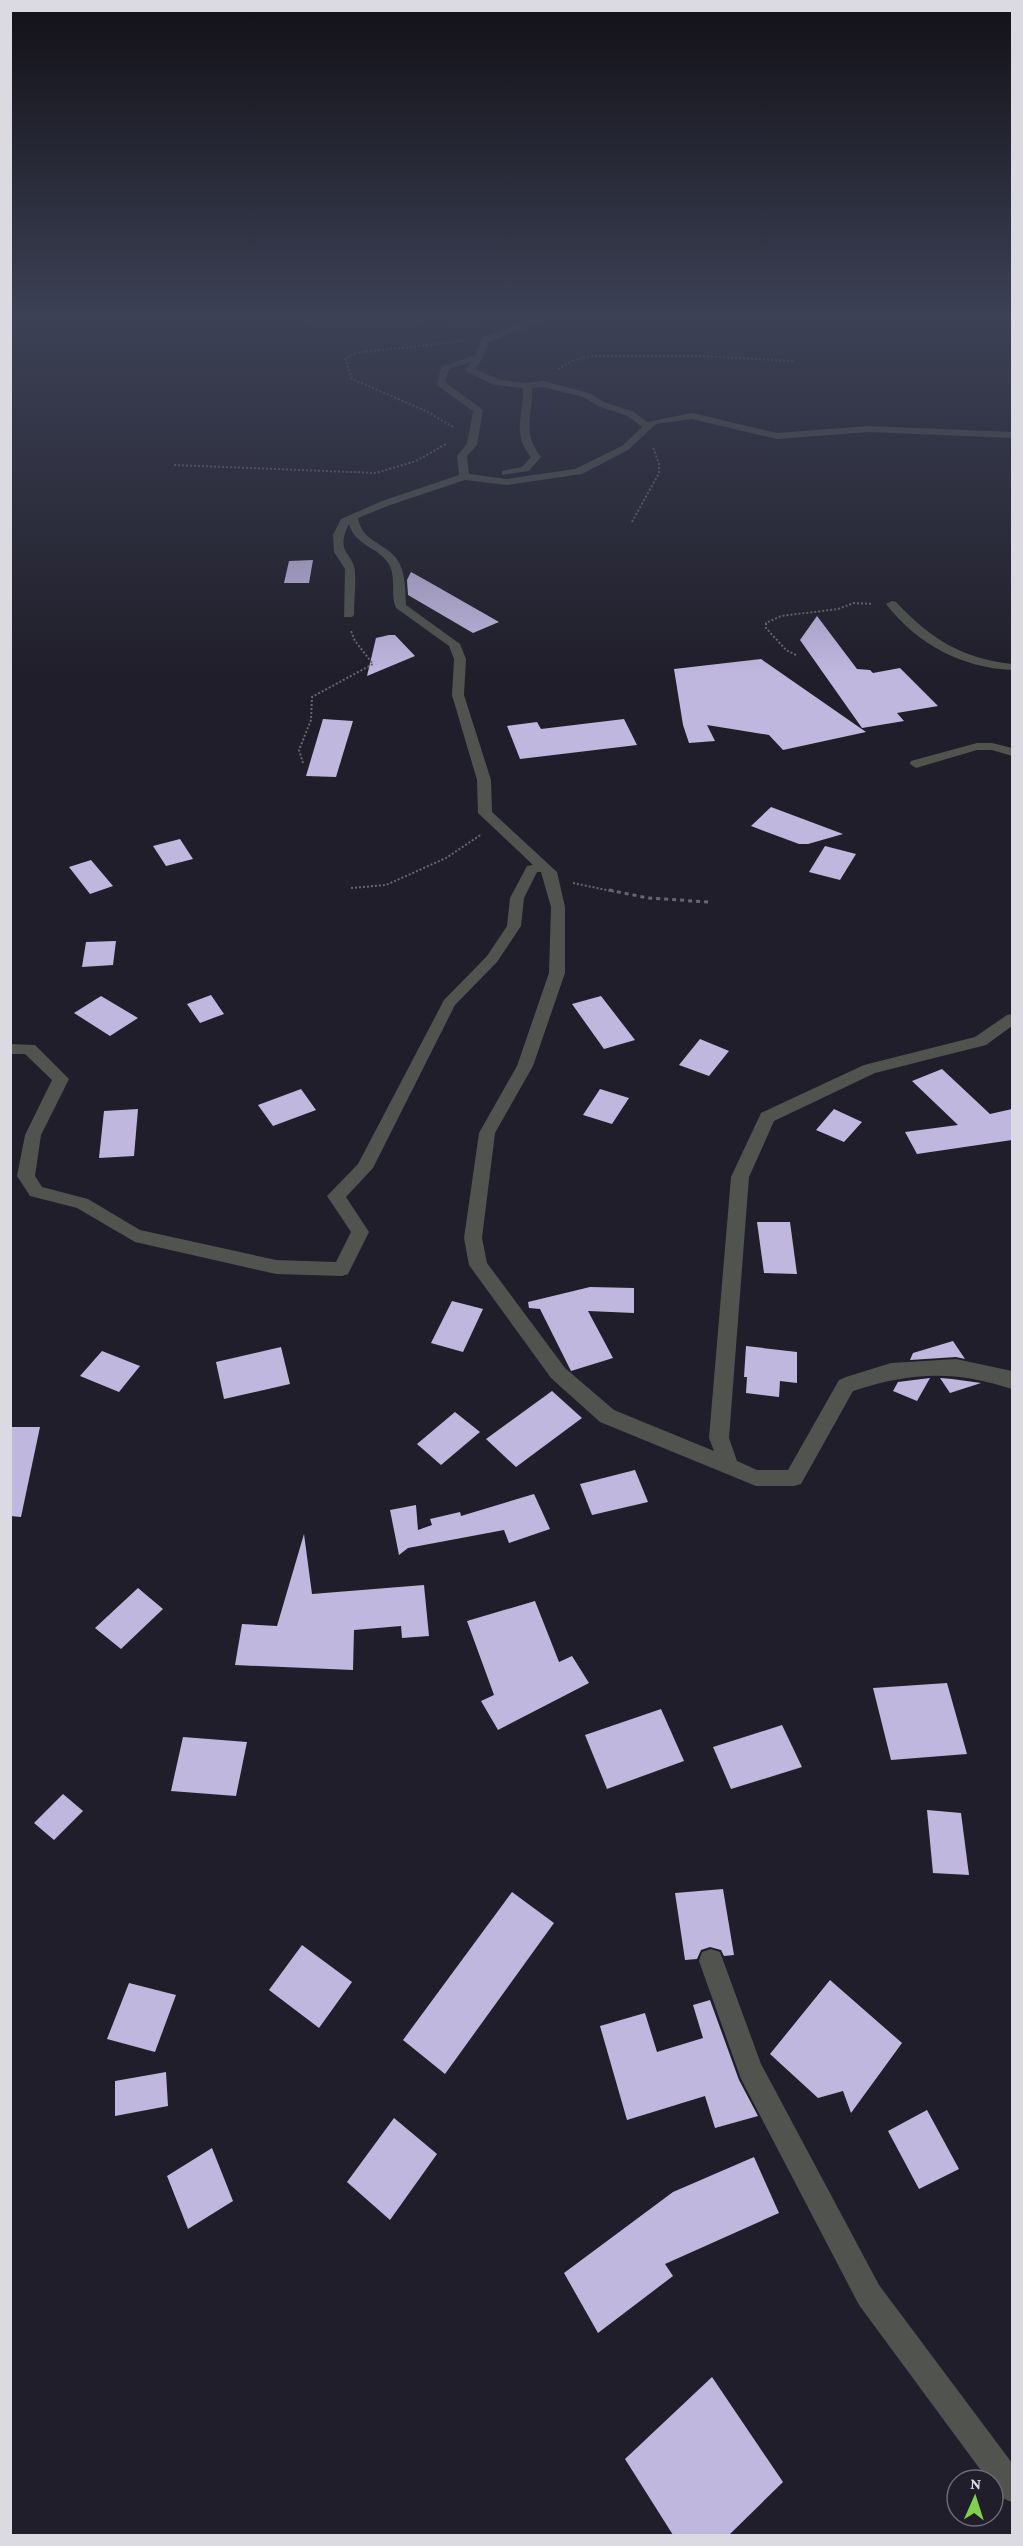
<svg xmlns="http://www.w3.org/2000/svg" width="1023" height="2546" font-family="'Crimson Pro',serif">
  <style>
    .building { fill: #c0b7df }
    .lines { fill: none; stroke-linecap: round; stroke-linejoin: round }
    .path-far1 { stroke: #676570; stroke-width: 2; stroke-dasharray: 2 2; stroke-linecap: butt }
    .path { stroke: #676570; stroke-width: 3; stroke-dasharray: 4 4; stroke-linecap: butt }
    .street { fill: #50534e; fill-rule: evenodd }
  </style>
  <rect width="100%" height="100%" fill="#201e2a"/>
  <g class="building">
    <path d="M313,560L309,583H284L289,561Z"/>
    <path d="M411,572L429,582L499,622L473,633L408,595L407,580Z"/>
    <path d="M817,616L857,669L870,670L873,673L900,668L938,706L897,713L904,721L862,728L800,640Z"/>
    <path d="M389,635H395L415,656L367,676L376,638Z"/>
    <path d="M761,659L866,732L783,750L769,735L707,725L715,741L689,743L683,725L674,669Z"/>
    <path d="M323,719L353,721L336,777L306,776Z"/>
    <path d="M624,719L637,745L520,759L507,726L537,722L541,729Z"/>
    <path d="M771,807L843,834L808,844H799L751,826Z"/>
    <path d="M180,839L193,859L166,866L153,846Z"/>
    <path d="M825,846L856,854L840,880L809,872Z"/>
    <path d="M91,860L113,886L90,894L69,867Z"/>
    <path d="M116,941L113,965L82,967L86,942Z"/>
    <path d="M211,995L224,1014L200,1023L187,1004Z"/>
    <path d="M101,996L138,1018L110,1036L74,1013Z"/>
    <path d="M601,996L635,1040L604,1049L572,1004Z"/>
    <path d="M700,1039L729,1051L709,1076L679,1065Z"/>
    <path d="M942,1069L990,1114L1012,1109V1140L917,1154L905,1132L958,1125L912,1081Z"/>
    <path d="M301,1089L316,1110L273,1126L258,1105Z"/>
    <path d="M600,1089L629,1098L612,1124L583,1115Z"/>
    <path d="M138,1109L134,1156L99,1158L104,1111Z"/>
    <path d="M834,1109L862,1122L844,1142L816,1130Z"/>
    <path d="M757,1222H790L797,1274L764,1273Z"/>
    <path d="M590,1287L634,1288V1313L588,1311L613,1358L571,1371L540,1309L529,1308L528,1302Z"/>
    <path d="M452,1301L483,1309L463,1352L431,1343Z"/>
    <path d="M953,1341L965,1359L956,1357L910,1360L913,1353Z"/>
    <path d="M746,1346L797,1352V1383L780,1381L779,1397L746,1393L747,1377H744Z"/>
    <path d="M281,1347L290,1384L224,1399L216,1362Z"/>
    <path d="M102,1351L140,1366L119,1392L80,1376Z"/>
    <path d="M930,1378L917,1401L893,1391L898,1382Z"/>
    <path d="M940,1378L952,1379L981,1383L950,1393Z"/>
    <path d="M552,1391L582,1418L516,1467L486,1439Z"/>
    <path d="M455,1412L480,1432L441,1465L417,1444Z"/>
    <path d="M10,1427H40L21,1517L10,1516Z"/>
    <path d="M635,1470L648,1502L592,1515L580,1484Z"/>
    <path d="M534,1494L550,1529L509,1543L504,1530L408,1548L399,1555L390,1510L416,1505L418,1530L432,1525L430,1519L460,1512L461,1516Z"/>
    <path d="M304,1534L312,1594L424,1585L429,1636L402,1638L401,1626L354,1630L353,1670L235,1665L242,1624L277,1626Z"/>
    <path d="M138,1588L163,1609L121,1649L95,1628Z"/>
    <path d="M535,1601L559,1662L572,1656L589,1683L498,1730L481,1701L494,1695L467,1621Z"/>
    <path d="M947,1683L967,1754L891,1760L873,1688Z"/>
    <path d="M661,1709L684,1761L607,1789L585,1735Z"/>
    <path d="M782,1725L802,1767L731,1789L713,1747Z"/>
    <path d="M183,1737L247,1742L236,1796L171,1791Z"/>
    <path d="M63,1794L83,1811L54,1840L34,1823Z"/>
    <path d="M927,1810L961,1813L969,1875L933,1873Z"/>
    <path d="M723,1889L734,1955L724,1956L721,1950L710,1947L701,1950L697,1959L685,1960L675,1893Z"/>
    <path d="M512,1892L554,1923L445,2074L403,2040Z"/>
    <path d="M302,1945L352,1982L319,2028L269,1990Z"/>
    <path d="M830,1980L902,2043L851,2113L843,2091L818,2098L770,2054Z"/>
    <path d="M129,1983L176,1995L155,2052L107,2039Z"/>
    <path d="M710,2000L739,2080L758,2116L715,2128L705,2096L627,2120L600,2026L645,2013L657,2052L703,2038L693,2005Z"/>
    <path d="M166,2072L168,2106L115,2116V2081Z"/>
    <path d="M927,2110L959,2169L919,2189L888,2131Z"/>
    <path d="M394,2118L437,2154L390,2220L347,2182Z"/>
    <path d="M212,2148L233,2201L188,2229L167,2176Z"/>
    <path d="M754,2157L779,2213L665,2264L673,2276L598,2333L564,2273L673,2192Z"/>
    <path d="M712,2377L783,2482L729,2535H673L625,2459Z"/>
  </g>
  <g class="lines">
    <g class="path-far1">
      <path d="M285,318L332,324L383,325L438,318"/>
      <path d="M440,318L477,326"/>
      <path d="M558,369L574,360L591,356H699L793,361"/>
      <path d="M453,427L428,412L352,379L345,359L356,353L464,341"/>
      <path d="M174,465L376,473L416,461L446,444"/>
      <path d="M632,522L659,473V464L653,447"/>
      <path d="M796,655L786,650L766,628V623L781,616L838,609L854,603L873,604"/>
      <path d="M303,763L299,750L311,720L312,697L373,664L355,641L351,631"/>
      <path d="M573,883L616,892"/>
      <path d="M351,888L386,885L446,858L482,834"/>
    </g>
    <path class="path" d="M609,890L648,898L709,902"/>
    <g class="street">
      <path d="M536,318H549L489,342L483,357L475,369L500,380L527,383L543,381L589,393L604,402L634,412L647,422L692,413L777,433L869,426L1012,432V438L869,432L777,439L692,419L656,424L628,450L582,474L507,485L465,480L390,505L358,518C362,542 384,542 396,558C406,571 405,589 406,605L460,644L466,659L464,695L491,780L492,812L557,872L565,907V973L533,1066L495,1133L482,1238L487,1263L565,1368L614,1410L714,1451L709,1438L731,1177L761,1113L864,1065L975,1037L1007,1015L1012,1014V1026L986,1045L875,1073L774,1121L749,1177L729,1438L737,1461L757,1470H788L839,1380L846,1377L891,1363L956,1359L1012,1371V1389C955,1370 910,1372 853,1391L801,1484L794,1486H756L600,1422L551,1378L469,1265L464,1238L479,1133L517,1066L549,973L551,907L541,872H537L524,898L521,926L497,962L455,1005L373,1168L346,1197L369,1232L348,1274L342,1276L276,1274L135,1242L77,1208L30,1196L17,1176L25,1135L52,1080L25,1054H10V1044L35,1045L69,1079L41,1135L35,1176L42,1187L88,1199L140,1230L276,1260L336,1262L351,1232L327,1196L358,1164L444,1000L487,956L507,926L510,898L527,866L533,865L478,813L477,780L452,695L454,659L449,646L396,608C390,594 397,576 388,563C377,546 355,546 349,524C334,554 354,552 355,572C356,586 354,601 354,615L352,617H344L345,569L334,552L333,535L341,519L382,501L459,475L457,456L467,444L473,411L437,385L441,367L475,355L482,338ZM471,362L465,370L467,372L495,385L523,388C524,416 511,433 531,457L522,467L502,471V475L529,471L541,457C521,431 533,417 532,388L543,387L583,397L598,406L628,416L642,427L622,446L575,469L507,479L469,474L467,456L477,445L483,410L445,382L449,369Z"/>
      <path d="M892,601L896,602C931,639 961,658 1012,664V670C962,668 917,644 886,604Z"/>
      <path d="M977,743H992L1012,748V756L992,750H977L916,768L910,764L911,761Z"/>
      <path d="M711,1949L720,1952L761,2064L879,2285L1012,2463V2502C1002,2499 993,2492 993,2480H988L859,2305L741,2079L699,1961L702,1952Z"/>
    </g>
  </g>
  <linearGradient id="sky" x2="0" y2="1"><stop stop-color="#121017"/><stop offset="0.47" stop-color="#3c4155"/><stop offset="1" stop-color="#3c4155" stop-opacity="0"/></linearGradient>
  <rect width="1023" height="675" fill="url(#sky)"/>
  <rect width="1023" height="2546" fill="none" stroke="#dbdae2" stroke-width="24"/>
  <g transform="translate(975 2498) rotate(3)"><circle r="28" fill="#201e2a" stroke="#6b6974" stroke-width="1.5"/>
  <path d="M0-4.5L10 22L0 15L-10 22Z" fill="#83d04e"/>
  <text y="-9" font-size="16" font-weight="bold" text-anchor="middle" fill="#dbdae2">N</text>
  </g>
</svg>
